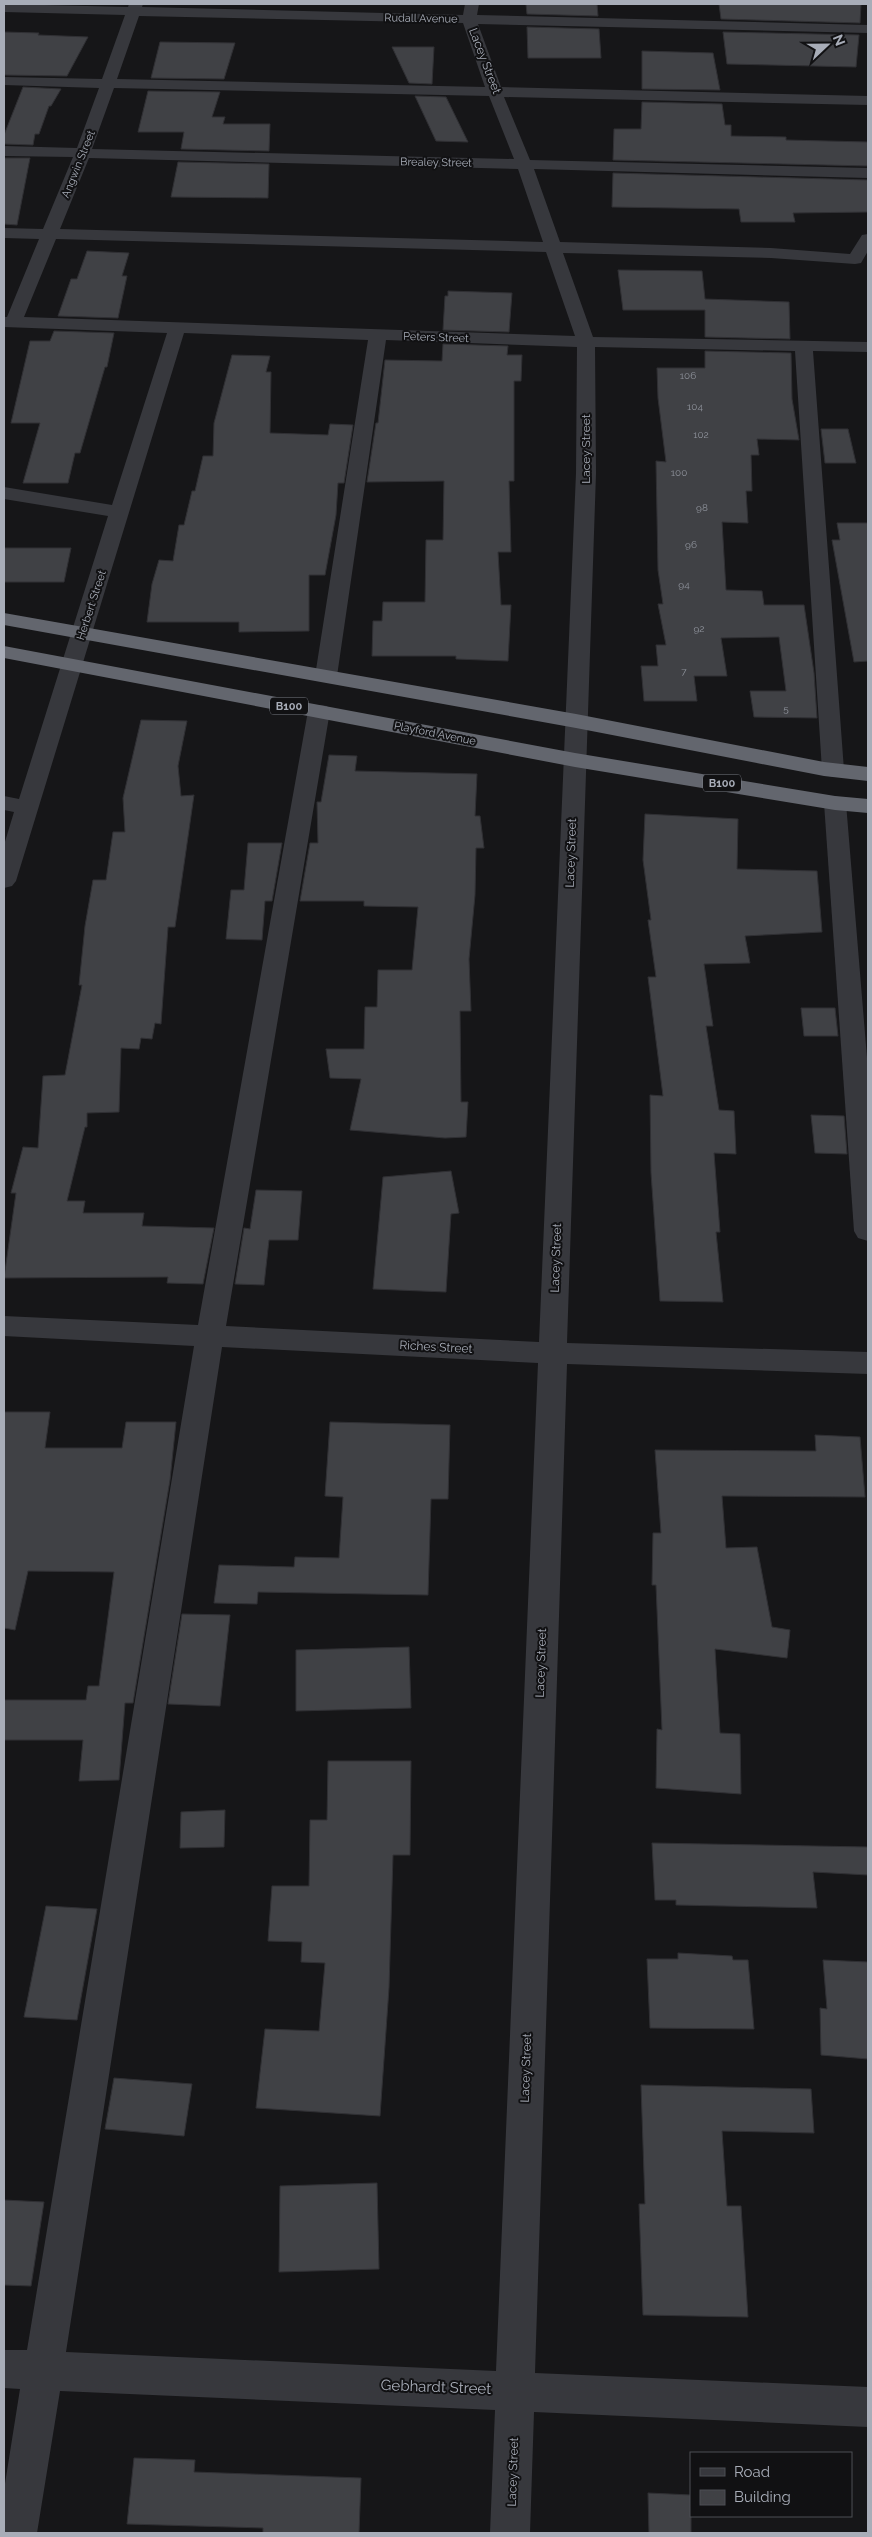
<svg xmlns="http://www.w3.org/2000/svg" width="872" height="2537" font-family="Raleway,sans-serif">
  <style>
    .building { fill: #404145; stroke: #303034 }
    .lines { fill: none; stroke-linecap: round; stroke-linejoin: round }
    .minor { fill: #37383d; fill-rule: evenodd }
    .highway { fill: #63666e; fill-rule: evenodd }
    .labels { text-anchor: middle; stroke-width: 4; stroke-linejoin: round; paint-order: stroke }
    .number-label { font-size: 10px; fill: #8e929b }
    .far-street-label { font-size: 11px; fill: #a8adb8; stroke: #111113 }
    .shield { fill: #111113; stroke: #7b7e86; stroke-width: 1 }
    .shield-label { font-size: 11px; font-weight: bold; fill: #a8adb8 }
    .street-label { font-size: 12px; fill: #a8adb8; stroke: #111113 }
    .near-street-label { font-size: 15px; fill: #a8adb8; stroke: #111113 }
  </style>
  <rect width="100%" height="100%" fill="#161618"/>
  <g class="building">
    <path d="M526,4H597L598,16L527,14Z"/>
    <path d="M719,4H861L860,23L721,19Z"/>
    <path d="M527,27L599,29L601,58H528Z"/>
    <path d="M4,32L39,33L38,35L88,37L67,76L4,75Z"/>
    <path d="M723,32L859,35L856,67L727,64Z"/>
    <path d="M160,42L235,43L224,79L151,78Z"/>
    <path d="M392,47H434L432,84L409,83Z"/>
    <path d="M642,51L713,53L720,90L642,89Z"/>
    <path d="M23,87L61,89L51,106H49L39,134H35L33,145L4,144V135Z"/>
    <path d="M148,91L220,92L212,117H225L223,124H270L269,151L181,149L184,132H138Z"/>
    <path d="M415,96L446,97L468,142L436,141Z"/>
    <path d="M642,102L722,104L725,125H731V136L786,137V140L868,142V166L613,160L614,129H641Z"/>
    <path d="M4,158H30L17,225L4,224Z"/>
    <path d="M178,162L269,164L268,198L171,197Z"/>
    <path d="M613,173L868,180V212L793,213L795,222H741L739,209L612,207Z"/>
    <path d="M87,251L129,253L122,276H127L118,318L58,316L71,279H77Z"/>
    <path d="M618,270L702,271L705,299L789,302L790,339L705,337V310H623Z"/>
    <path d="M448,291L512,293L509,332L443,330L445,296H448Z"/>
    <path d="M54,331L114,333L107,367H105L80,453H75L68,483H23L40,423H11L30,341H50Z"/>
    <path d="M443,344L508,346L507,355H522L521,381H514V481H509L511,552H498L501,605H511L508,661L456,659V656H372L373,621H382L383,602H425L426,540H443L444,481L367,482L376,423H378L385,360L442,361Z"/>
    <path d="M705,351L791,353L792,399L799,440L757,439L759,455H751L752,491H746L748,523L722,522L726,590L762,591L764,605H804L814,673L817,718L754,717L750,691H786L779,637L721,638L727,676H694L697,701H644L641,666H658L656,645H666L658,604H663L658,570L656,461L666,462L658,398L657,368H705Z"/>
    <path d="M232,355L270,356L266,372H271L270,433L328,435L330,424L353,425L344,483H338L336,515L325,575H309V631L239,632V622H147L152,584L159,560L173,561L179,525H184L192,491H195L203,456H213L214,423Z"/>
    <path d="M821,429H848L856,463H825Z"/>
    <path d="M837,523H868V661L854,662L832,540H840Z"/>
    <path d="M4,548H71L64,582H4Z"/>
    <path d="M141,720L187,721L178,766L181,796L194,795L175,927H168L161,1024L155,1023L152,1039L141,1038L139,1049L121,1048L119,1112L87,1113V1127H85L67,1201H85L83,1213H144L142,1226L214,1228L203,1284L167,1283L168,1277L4,1278L16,1193H11L23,1147L38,1148L43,1076L65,1075L82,985H79L85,926L93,880H106L113,832H125L123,798Z"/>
    <path d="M329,755L357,756L355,771L477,774L475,816H480L484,848H476L475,895L469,959L471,1011H460L461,1102H468L466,1137L445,1138L350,1130L361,1079L330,1078L326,1049H364L365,1007H377L378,970H412L418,907L364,906V901H300L310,843H318L317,802H321Z"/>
    <path d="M645,814L738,819L737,869L817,871L822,932L745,936L750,963L704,964L713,1026H706L719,1110L734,1111L736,1154L714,1153L720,1232H716L723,1302L660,1301L651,1173L650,1095L663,1096L648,977H656L648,920H651L643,860Z"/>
    <path d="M248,843H282L272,901H265L262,940L226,939L231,890H244Z"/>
    <path d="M801,1008H835L838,1036H804Z"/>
    <path d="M811,1115L844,1116L847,1154L815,1153Z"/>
    <path d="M451,1171L459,1213L451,1214L446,1292L373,1289L383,1177Z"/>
    <path d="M256,1190L302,1191L298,1240H269L264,1285L235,1284L244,1228L250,1229Z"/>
    <path d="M4,1412H50L45,1448H122L126,1422H176L170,1480L133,1703H125L119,1780L79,1781L83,1740H4V1700H86L88,1686H99L114,1572L28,1571L15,1630L4,1628Z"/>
    <path d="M330,1422L450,1425L448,1499H431L428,1595L258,1592L257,1604L214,1603L219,1565L294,1567L295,1557L339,1558L343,1497L325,1496Z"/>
    <path d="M815,1435L860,1437L865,1497L722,1496L726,1548L757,1547L772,1627L790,1630L787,1658L715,1649L720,1733L740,1734L741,1794L656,1788L657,1729L662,1730L656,1585H652L653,1533H661L655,1450L816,1451Z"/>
    <path d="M182,1614L230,1615L220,1706L168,1704Z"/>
    <path d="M409,1647L411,1708L296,1711V1650Z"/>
    <path d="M328,1761H411L410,1855H393L389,1988L380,2116L256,2108L265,2029L319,2031L325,1963L301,1962L302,1942L268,1941L272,1886H309L310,1820H327Z"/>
    <path d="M225,1810L224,1847L180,1848L181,1812Z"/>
    <path d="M652,1843L868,1847V1875L813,1872L817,1908L676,1905V1900H655Z"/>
    <path d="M46,1906L97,1909L77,2020L24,2017Z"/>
    <path d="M678,1953L732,1956L733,1960H748L754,2029L650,2028L647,1959H678Z"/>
    <path d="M823,1960L868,1962V2059L821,2055L820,2008L827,2009Z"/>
    <path d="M114,2078L192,2084L184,2136L105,2129Z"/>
    <path d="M641,2085L811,2089L814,2133L722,2131L727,2206H741L748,2317L643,2315L639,2204H645Z"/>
    <path d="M377,2183L379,2269L279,2272L280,2186Z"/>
    <path d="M4,2200L44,2202L31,2286L4,2285Z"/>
    <path d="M134,2458L195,2460L194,2472L361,2478L359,2533H263V2528L127,2524Z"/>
    <path d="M648,2493L691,2495V2533H649Z"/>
  </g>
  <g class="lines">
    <g class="minor">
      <path d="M4,4L128,7L129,4H143L142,7L463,15L465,4H479L477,15L868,25V33L478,24L501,87L868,96V105L504,97L530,160L868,168V178L534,169L560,242L771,248L850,254L862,235L868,234V251L861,263L855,264L771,258L563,253L593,337L868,342V352L813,351L844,770L841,775L833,777L825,775L822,770L795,351L595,347L596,473L567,1343L868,1352V1374L567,1364L535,2373L868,2387V2427L534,2412L530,2533H490L495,2410L60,2391L37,2533H4V2490L20,2389L4,2388V2350H27L194,1346L4,1336V1316L198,1325L308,711L311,706L319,705L327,706L330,711L226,1326L539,1342L576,473L577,347L386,340L337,676L333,680L326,682L319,680L315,676L368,340L184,333L16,881L12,886L4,888V845L14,812L4,810V796L19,799L108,516L4,499V487L112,505L167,333L4,327V317H7L39,239L4,238V228L43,229L73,157L4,156V146L77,148L99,88L4,85V77L102,79L125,15L4,12ZM139,16L463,23L485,87L117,79ZM114,88L489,96L514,159L92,149ZM89,158L518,169L543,242L60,229ZM56,239L546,252L575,336L24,317ZM222,1347L538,1363L496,2371L66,2352Z"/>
      <path d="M835,796L843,798L846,803L868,1070V1241L858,1238L854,1231L824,803L827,798Z"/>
    </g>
    <g class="highway">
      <path d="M4,613L576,714L824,762L868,767V781L824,776L576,728L4,625Z"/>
      <path d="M4,646L575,753L835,796L868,799V813L835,810L575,767L4,658Z"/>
    </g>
  </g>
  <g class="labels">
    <g class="number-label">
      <text x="688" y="379">106</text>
      <text x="695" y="410">104</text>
      <text x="701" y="438">102</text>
      <text x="679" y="476">100</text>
      <text x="702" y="511">98</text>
      <text x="691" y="548">96</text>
      <text x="684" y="588">94</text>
      <text x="699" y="632">92</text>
      <text x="684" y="675">7</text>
      <text x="786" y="712">5</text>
    </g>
    <g class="far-street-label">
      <text transform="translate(421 18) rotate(1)" y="4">Rudall Avenue</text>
      <text transform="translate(436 162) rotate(1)" y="4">Brealey Street</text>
      <text transform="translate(78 164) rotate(-68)" y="4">Angwin Street</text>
      <text transform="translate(436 337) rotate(2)" y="4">Peters Street</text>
      <text transform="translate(91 605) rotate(-72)" y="4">Herbert Street</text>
      <text transform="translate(435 733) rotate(11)" y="4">Playford Avenue</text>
    </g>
    <g class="shield">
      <rect x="270" y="697.5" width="38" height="17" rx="4"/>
      <rect x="703" y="774.5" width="38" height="17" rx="4"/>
    </g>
    <g class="shield-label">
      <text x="289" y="710">B100</text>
      <text x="722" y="787">B100</text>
    </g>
    <g class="street-label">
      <text transform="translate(485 61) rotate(69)" y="4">Lacey Street</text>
      <text transform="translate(586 449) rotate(-90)" y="4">Lacey Street</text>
      <text transform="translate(571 853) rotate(-88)" y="4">Lacey Street</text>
      <text transform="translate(556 1258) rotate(-88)" y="4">Lacey Street</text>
      <text transform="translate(436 1347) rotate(3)" y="4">Riches Street</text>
      <text transform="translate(541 1663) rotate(-88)" y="4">Lacey Street</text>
      <text transform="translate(526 2068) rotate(-88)" y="4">Lacey Street</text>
      <text transform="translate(513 2472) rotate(-88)" y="4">Lacey Street</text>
    </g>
    <g class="near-street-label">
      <text transform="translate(436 2387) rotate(2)" y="5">Gebhardt Street</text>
    </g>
  </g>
  <rect width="872" height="2537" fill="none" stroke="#a8adb8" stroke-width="10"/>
  <rect x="690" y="2452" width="162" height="65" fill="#111113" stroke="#4d4f55"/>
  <rect x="700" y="2468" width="25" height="8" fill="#37383d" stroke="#4d4f55"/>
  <text x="734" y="2477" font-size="15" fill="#a8adb8">Road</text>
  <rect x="700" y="2490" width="25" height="15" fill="#404145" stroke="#4d4f55"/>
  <text x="734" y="2502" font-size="15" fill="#a8adb8">Building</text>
  <g transform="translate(827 45) rotate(68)" stroke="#111113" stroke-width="4" paint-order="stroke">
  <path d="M0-4L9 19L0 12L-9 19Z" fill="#a8adb8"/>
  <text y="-8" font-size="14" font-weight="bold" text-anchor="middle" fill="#a8adb8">N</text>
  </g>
</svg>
